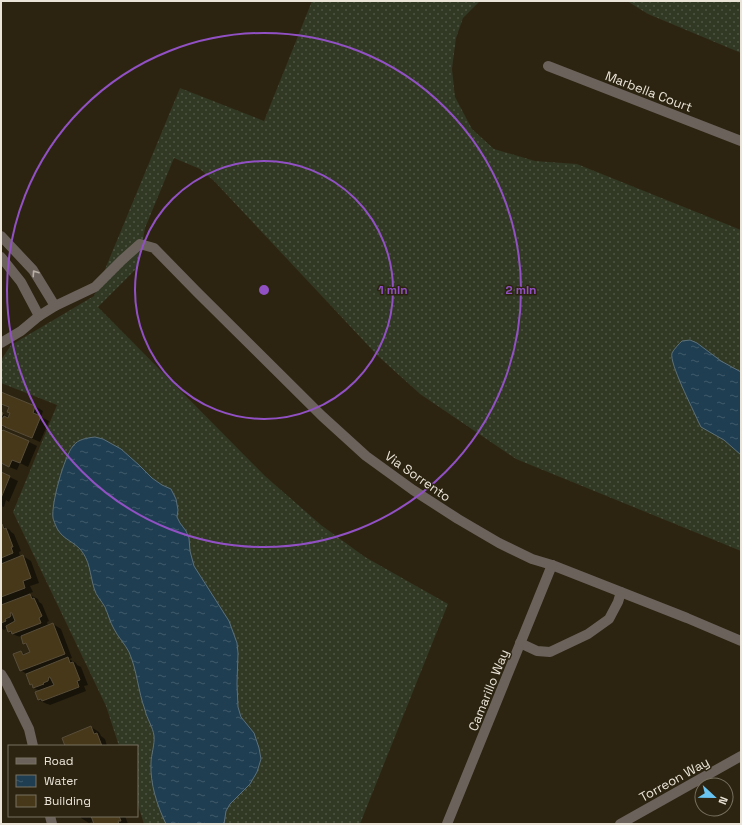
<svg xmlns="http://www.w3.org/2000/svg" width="742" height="825" font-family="'Space Grotesk',sans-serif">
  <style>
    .grass { fill: url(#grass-dots) }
    .water { fill: url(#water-ripples); stroke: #5c707a }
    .shadow { fill: #0007 }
    .building { fill: #463819; stroke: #574d39 }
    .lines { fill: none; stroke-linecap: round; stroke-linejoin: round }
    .minor { stroke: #6c625c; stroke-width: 10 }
    .oneway { stroke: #b8b0a6 }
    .ring { fill: none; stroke: #9151c4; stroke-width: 2 }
    .labels { text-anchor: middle; stroke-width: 3; stroke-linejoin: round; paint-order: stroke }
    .street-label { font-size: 13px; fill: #eae4d8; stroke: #2c2411 }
    .centre { fill: #9151c4; stroke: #2c2411; stroke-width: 2 }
    .ring-label { font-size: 12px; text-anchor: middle; font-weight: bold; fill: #9151c4; stroke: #2c2411; stroke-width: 3; stroke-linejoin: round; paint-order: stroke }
  </style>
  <defs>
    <pattern id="grass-dots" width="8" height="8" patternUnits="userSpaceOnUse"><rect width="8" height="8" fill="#313824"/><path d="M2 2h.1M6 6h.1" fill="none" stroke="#4f5543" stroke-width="1.8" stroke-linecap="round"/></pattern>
    <pattern id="water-ripples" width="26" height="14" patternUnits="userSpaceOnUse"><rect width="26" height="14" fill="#1f3e52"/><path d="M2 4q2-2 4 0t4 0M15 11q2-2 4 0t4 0" fill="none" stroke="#405a6a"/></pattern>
  </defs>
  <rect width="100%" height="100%" fill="#2c2411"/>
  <g class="grass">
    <path d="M312,1H480L463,18L456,38L452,69L455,97L472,129L494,149L535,161L577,164L741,230V551L516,459L420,394L378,356L214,181L200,169L174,158L145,228L138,267L98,307L265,476L321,525L365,557L448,604L360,824H144L137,802V746H119L106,706L13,512L57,405L1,383V360L11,345L94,296L180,88L264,121Z"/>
    <path d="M627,1H741V53L648,14Z"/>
  </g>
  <g class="water">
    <path d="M690,340L697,343L721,361L741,372V455L724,440L701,427L698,421C693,409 669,363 672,353C674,349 679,344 682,341Z"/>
    <path d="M95,437L103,439L121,449L139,465L152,478L162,485L171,489L176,499L178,510L177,517L180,523L186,531L189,538L190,551L194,566L229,621L237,643L238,653L237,684L238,707L241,717L254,733L259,748L261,759L257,772L250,784L230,804L226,811L224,824H166C157,805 150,784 151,763C151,755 155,744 154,736C153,727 147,719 145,710C138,691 137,670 129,652C125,644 118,637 114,629C110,622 108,614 105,607C101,600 96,596 94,588C90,575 90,560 80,549C70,539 61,539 55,524C55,523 53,519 53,518C51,504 64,457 73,446C78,439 87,438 95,437Z"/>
  </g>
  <g class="shadow">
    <path d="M1,393L35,406L43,411L41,417L49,421L40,442L15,431L9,428V429L1,426V413L9,417L11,412L10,408L3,405L2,406L1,405Z"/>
    <path d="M1,431L29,442L37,446L28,467L20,463L17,470L1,464Z"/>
    <path d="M1,473L18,481L9,502L6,500L4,507L1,506Z"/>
    <path d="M1,525L10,530L11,532L14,534L21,551L19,552L20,557L23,556L31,561L39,583L30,586L33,592L28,594L38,599L39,602L42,604L49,621L47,622L48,626L53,624L61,629L72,658L69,659L76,663L77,665L81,667L88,685L84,686L86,691L50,705L48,704H47L39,700L40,691L34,688L33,686L31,684L27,674L20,670L21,652L26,655L31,653L29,646L24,643L22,637L17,636L9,632L8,628L4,630L1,628Z"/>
    <path d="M91,727L99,732L101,736L105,739L107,746H66Z"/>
    <path d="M80,816H125L128,824H95L94,821L89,823L81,818Z"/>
  </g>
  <g class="building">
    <path d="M1,392L35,406L33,413L41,416L32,438L5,427H6L1,425V412L3,413L1,418H3L4,416L8,418L10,413L7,412L9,407L1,404Z"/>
    <path d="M1,430L2,431L3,430L29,441L20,463L12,460L9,467L1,463Z"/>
    <path d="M1,472L10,476L1,498Z"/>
    <path d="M1,524H2L4,529L6,528L13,547H11L13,553L1,558Z"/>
    <path d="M23,555L31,578L23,581L25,588L1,597V564Z"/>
    <path d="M30,594L32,599L34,598L42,616L39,618L41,623L12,634L11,631L8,632L6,626L15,621L12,613H10L11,615L10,617L5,619L6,621L1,623V605Z"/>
    <path d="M53,623L65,654L20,671L13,654L21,651L23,655L30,652L26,643L23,644L21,636Z"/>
    <path d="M68,657L70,663L73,662L80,680L77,681L79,687L42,701L41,699L38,700L35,692L54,685L50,677H49L48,681L43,683L44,684L33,688L32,684L30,685L26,674Z"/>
    <path d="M91,726L94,734L97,733L102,746H65L62,738Z"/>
    <path d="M91,816H119L121,821H118L119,824H94Z"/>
  </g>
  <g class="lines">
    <g class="minor">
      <path d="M548,66L741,141"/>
      <path d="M1,236L33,270L55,306"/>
      <path d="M1,257L21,282L39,316"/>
      <path d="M1,343L21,331L39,316L55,306L95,287L122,260L140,244L154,248L198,293L322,416L366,456L413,490L458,519L499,543L532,559L552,565L687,618L741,641"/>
      <path d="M520,643L537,651L550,652L588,634L609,619L618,602L621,592"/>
      <path d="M1,674L6,682L29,729L33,746"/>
      <path d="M50,816L52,824"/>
      <path d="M447,824L552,565"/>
      <path d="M620,824L741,756"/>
    </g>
  </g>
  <defs><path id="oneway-chevron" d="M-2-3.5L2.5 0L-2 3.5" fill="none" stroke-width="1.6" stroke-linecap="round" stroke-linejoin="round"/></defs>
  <use class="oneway" href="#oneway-chevron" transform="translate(35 273) rotate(-124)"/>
  <g class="ring">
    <circle cx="264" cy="290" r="129"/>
    <circle cx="264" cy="290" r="257"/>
  </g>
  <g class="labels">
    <g class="street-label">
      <text transform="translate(649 91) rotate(21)" y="5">Marbella Court</text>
      <text transform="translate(418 476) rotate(35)" y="5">Via Sorrento</text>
      <text transform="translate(488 690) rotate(-68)" y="5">Camarillo Way</text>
      <text transform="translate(674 779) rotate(-29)" y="5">Torreon Way</text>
    </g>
  </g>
  <circle cx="264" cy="290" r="6" class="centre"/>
  <g class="ring-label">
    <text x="393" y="294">1 min</text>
    <text x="521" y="294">2 min</text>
  </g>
  <rect width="742" height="825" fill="none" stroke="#eae4d8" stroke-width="4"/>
  <rect x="8" y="745" width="130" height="72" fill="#2c2411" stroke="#787161"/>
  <rect x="16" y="758" width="20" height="6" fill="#6c625c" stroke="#787161"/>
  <text x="44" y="765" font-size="12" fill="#eae4d8">Road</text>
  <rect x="16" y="775" width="20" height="12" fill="url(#water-ripples)" stroke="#787161"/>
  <text x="44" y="785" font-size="12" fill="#eae4d8">Water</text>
  <rect x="16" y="795" width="20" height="12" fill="#463819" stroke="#787161"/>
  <text x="44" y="805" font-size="12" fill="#eae4d8">Building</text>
  <g transform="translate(714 797) rotate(112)"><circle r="19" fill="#2c2411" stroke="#787161"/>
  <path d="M0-3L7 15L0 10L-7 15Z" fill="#69c3f1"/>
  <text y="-6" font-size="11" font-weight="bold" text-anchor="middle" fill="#eae4d8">N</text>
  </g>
</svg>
